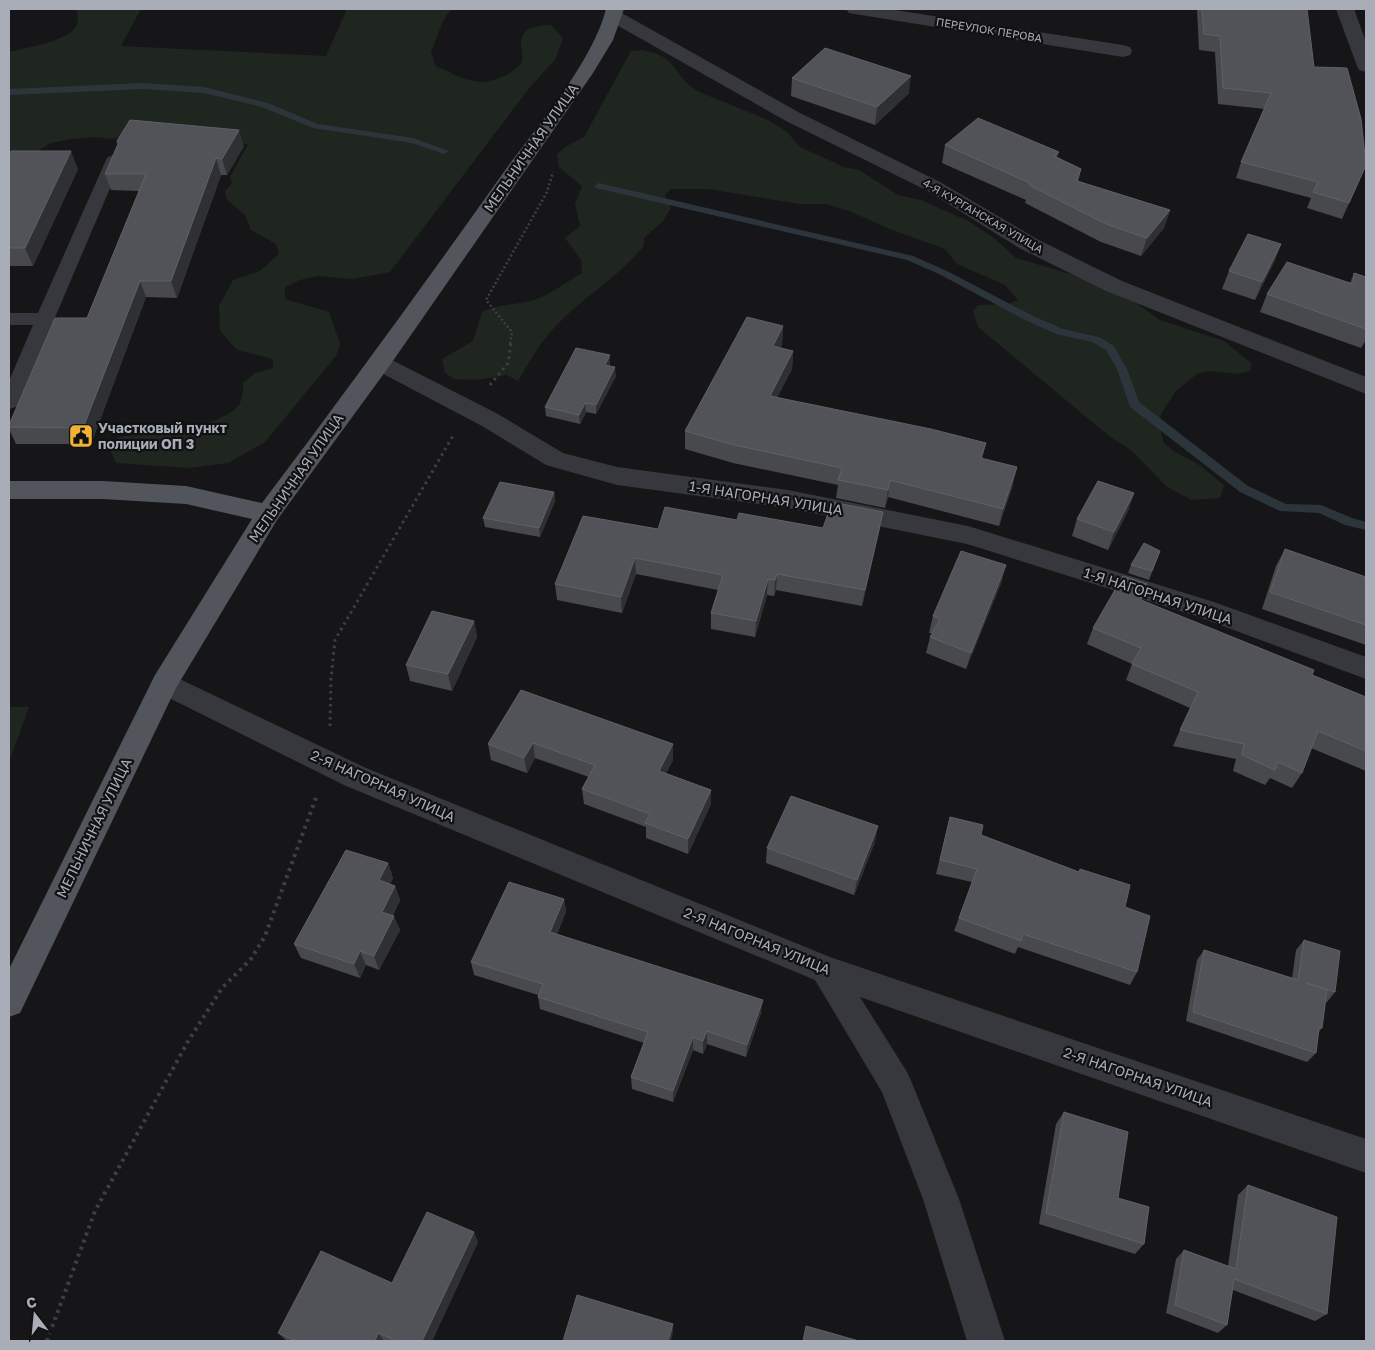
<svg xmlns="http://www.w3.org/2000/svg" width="1375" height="1350" font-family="'Golos Text',sans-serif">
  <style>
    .green { fill: #1e261f }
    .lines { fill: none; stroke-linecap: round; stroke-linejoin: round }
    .stream { fill: #2c353c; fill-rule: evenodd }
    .path-far2 { stroke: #3d3f44; stroke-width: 2.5; stroke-dasharray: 2 2.5; stroke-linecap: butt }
    .path-far1 { stroke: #3d3f44; stroke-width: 3; stroke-dasharray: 2.5 4; stroke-linecap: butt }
    .path { stroke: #3d3f44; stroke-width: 4; stroke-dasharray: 3 4.5; stroke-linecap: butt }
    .service { fill: #37383d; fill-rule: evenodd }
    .minor { fill: #37383d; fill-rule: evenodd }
    .primary { fill: #53555c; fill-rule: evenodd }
    .wall { fill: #47494d }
    .shaded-wall { fill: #2f3033 }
    .building { fill: #525359; stroke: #5f6168 }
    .labels { text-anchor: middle; stroke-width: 4.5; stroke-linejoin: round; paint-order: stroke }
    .far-street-label { font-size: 11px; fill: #a8adb8; stroke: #111113 }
    .street-label { font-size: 14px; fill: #a8adb8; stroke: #111113 }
    .poi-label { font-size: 14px; font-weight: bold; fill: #a8adb8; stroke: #111113; text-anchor: start }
  </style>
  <rect width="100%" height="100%" fill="#161618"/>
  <g class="green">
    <path d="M77,9H141L121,46L326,56L347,9H451L443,21L431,52L436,67C446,69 448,72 457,76C463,79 473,81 479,82C491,83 518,73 522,60C523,56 521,49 521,45C520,27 537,25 551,25L563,38L555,60L530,87L390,272L353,279L318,276L300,280L285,287V299L329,312L340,344L336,356L265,442L228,463L189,468L116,463L110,450L118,437C150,433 210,431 235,409C243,402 243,393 243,383L255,373L273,368V359L237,350L220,331L219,306L233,280L260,271L279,254L276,244L251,230L245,215L227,200L225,191L232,184L230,177L248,144L132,135L112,139L95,137L71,139L51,143L36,152L9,155V52C25,48 64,42 75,28C79,23 78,15 77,9Z"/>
    <path d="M642,50C678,56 672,74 697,91L768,120L787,132L800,147L844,167L859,170L898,195L921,200L968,221L994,238L1016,258L1091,280L1136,303L1160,320L1224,341L1251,363V371L1238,374L1210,371L1198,373L1176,391L1161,414L1159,424L1164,443L1175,452L1198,464L1224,485L1220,498L1192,500L1167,487L1131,450L1109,436L978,327L973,311L978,305L1008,304L1018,300L1005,285L957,264L945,249L890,229L849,211L826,204H799L708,189H671L665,195L671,208L663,221L644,238V246C616,280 576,301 548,335C536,349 527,366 518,381L507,375L475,380L453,379L445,373L442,359L473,341L482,312C500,304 512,305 531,301C549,296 566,282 582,273L581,260L565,238L580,226L575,204L582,186L559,167L557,154L567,146L584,137L631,51Z"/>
    <path d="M9,707H29L9,762Z"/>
  </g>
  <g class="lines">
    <g class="stream">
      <path d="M143,83L204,87L268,103L318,124L413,138L449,151L444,154L412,143L313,128L262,107L204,93L143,89L9,95V89Z"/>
      <path d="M599,183L913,256L947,271L1033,316L1063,329L1099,337L1114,346L1127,369L1139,402L1248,486L1286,504L1321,505L1352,518L1366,522V530L1345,525L1319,513L1280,511L1240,492L1130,407L1117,369L1106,350L1092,342L1056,334L1025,320L941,275L907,260L596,188L594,186Z"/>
    </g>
    <path class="path-far2" d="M510,344L512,332L486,300L547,192L553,172"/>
    <g class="path-far1">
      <path d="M490,385L508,363L511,343"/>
      <path d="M330,726L331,679L335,640L454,434"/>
    </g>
    <path class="path" d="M47,1341L95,1211L187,1043L222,988L251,959L265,936L317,795"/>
    <path class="service" d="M114,155L120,157L122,160L19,402L16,407L9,409V381L33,325H9V313H38L106,160L108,157Z"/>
    <g class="minor">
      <path d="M846,9H888L1123,45L1130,47L1132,51L1130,55L1123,57L855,14L849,13Z"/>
      <path d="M1336,9H1354L1366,42V72L1359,70L1357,66Z"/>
      <path d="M614,11L620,12L800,113L940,182L1037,239L1077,259L1122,281L1366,377V394L1106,291L1021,249L926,190L786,121L608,20L605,16L608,12Z"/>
      <path d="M380,355L388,358L498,414L563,453L617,467L788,490L968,526L1214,602L1366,657V679L1196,616L967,544L788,508L617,485L546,465L482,426L372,368L369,363L372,358Z"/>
      <path d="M165,672L366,768L830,957L1366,1139V1173L860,997L907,1072L912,1083L959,1199L1005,1341H967L923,1199L882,1092L815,980L346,786L155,691L151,683L155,675Z"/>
    </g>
    <path class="primary" d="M606,9H624L613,40L593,73L388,368L277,520L176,688L20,1013L9,1017V969L155,675L252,519L186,504L103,499H9V481H103L186,486L262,503C345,393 426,282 506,169C537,127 594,59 606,9Z"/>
  </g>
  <g class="wall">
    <path d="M1197,9H1303L1314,67L1366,165L1342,219L1307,208L1311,198L1236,178L1241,162L1265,109L1218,104L1215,52L1199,50Z"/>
    <path d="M792,78L909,93L875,125L791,96Z"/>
    <path d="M945,145L1059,152L1057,157L1081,169L1078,181L1170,210L1164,228L1141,256L1101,242L1025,203L1026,200L942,163Z"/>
    <path d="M244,146L227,175H221L177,298L146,297L91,444H16L9,429V425L87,318L139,191L111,190L105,174Z"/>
    <path d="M9,155L78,169L33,266H9Z"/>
    <path d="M1281,244L1274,262L1255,300L1222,289L1229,271Z"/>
    <path d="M1354,273L1366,277V340L1361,348L1260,312L1267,294L1350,283Z"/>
    <path d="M783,326L782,344L780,348L793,351L792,369L777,397L983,458L1013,485L999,526L888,497L885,508L836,498L838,485L733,463L685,449V431Z"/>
    <path d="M610,364L609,366L616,376L596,414L586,412L580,424L546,416L545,407Z"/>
    <path d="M554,492L555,501L540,537L485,527L483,518Z"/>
    <path d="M1134,493L1128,511L1108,550L1072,536L1077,519Z"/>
    <path d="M883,512L880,528L862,606L776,590L774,596L767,595L755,637L711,629V613L718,590L636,574L622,613L557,600L555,584L658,529L737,520L823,528Z"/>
    <path d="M1285,549L1366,577V645L1262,609L1276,566Z"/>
    <path d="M1160,551L1149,580L1128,573L1131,565Z"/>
    <path d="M1002,581L966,669L926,653L930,637L932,633H929L933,616Z"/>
    <path d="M1141,600L1312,675L1366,697V771L1311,748L1302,773L1292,788L1270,778L1265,785L1233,771L1236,759L1173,746L1190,708L1126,680L1132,664L1087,644L1093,628Z"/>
    <path d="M474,621L477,637L452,691L410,681L406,665Z"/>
    <path d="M521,690L673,760L666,773L711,790V804L688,854L646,838V827L584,804L582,789L589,777L535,758L527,773L491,760L488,744Z"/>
    <path d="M950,817L981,835L1079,872L1080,869L1125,907L1137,972L1130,985L1018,947L1015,954L954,931L972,882L936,874Z"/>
    <path d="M875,842L854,895L766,863L767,848Z"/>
    <path d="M388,863L393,878L390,884L395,886L400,900L393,915L400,930L379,970L366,965L360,978L301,958L294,944Z"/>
    <path d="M564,899L566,912L557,934L761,1013L746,1057L707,1044L703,1054L693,1050L673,1102L632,1089L631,1077L644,1043L540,1009L538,997V995L474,975L471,962Z"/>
    <path d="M1304,940L1335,992L1327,1002H1325L1322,1028L1319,1032L1316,1053L1307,1062L1186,1021L1197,960L1204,950L1292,978L1296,950Z"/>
    <path d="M1064,1112L1118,1198L1144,1244L1135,1254L1039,1224L1056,1124Z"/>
    <path d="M1248,1185L1327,1314L1315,1321L1233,1290L1227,1325L1218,1333L1166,1313L1176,1259L1184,1250L1228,1266L1238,1195Z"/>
    <path d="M478,1242L432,1341H287L278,1333L392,1283Z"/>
  </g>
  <g class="shaded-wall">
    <path d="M911,76L909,93L875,125L877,107Z"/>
    <path d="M239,130L244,146L227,175L222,159Z"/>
    <path d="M71,151L78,169L33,266L25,248Z"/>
    <path d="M216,158L221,175L177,298L171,281Z"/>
    <path d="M1170,210L1164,228L1141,256L1147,238Z"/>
    <path d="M1281,244L1274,262L1255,300L1262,282Z"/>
    <path d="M140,281L146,297L91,444L83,428Z"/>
    <path d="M783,326L782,344L772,364L773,346Z"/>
    <path d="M793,351L792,369L769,414L770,396Z"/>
    <path d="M610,355V364L605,374V365Z"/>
    <path d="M615,367L616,376L596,414V405Z"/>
    <path d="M585,403L586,412L580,424L579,415Z"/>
    <path d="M986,443L982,460L981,458Z"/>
    <path d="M1017,467L1013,485L999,526L1003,509Z"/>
    <path d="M890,480L888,497L885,508L888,490Z"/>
    <path d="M554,492L555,501L540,537L539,528Z"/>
    <path d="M1134,493L1128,511L1108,550L1114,532Z"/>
    <path d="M883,512L880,528L862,606L865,590Z"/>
    <path d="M635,558L636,574L622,613L621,597Z"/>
    <path d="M1006,565L1002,581L966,669L971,653Z"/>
    <path d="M777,574L776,590L774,596L775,580Z"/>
    <path d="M768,579L767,595L755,637L756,621Z"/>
    <path d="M474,621L477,637L452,691L448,674Z"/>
    <path d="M533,743L535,758L527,773L524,758Z"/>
    <path d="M673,744V760L660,786L659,771Z"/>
    <path d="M711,790V804L688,854V839Z"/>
    <path d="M878,826L875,842L854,895L857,880Z"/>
    <path d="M388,863L393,878L385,895L379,880Z"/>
    <path d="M395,886L400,900L387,926L382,912Z"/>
    <path d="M564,899L566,912L552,945L550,932Z"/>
    <path d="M394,916L400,930L379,970L374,956Z"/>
    <path d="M360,951L366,965L360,978L354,964Z"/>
    <path d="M763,1000L761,1013L746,1057L747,1045Z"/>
    <path d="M707,1031V1044L703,1054V1041Z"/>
    <path d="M693,1037V1050L673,1102V1091Z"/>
    <path d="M474,1232L478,1242L432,1341H422Z"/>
    <path d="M673,1324V1332L671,1341H668Z"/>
    <path d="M378,1333L384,1341H375Z"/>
  </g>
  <g class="building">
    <path d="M1202,9H1307L1314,67L1347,68L1361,119L1366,165L1349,203L1313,192L1318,182L1241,162L1271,93L1223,88L1220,36L1204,34Z"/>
    <path d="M825,48L911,76L877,107L792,78Z"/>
    <path d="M978,118L1059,152L1054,156L1081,169L1077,181L1170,210L1147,238L1106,224L1029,185L1030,183L945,145Z"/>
    <path d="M130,120L239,130L222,159L216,158L171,281H140L83,428L9,427V425L55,318H87L146,174H105L118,144L117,141Z"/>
    <path d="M11,151H71L25,248H9V155Z"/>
    <path d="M1248,234L1281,244L1262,282L1229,271Z"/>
    <path d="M1287,262L1353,284L1354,273L1366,277V329L1267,294Z"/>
    <path d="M747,317L783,326L773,346L793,351L770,396L931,429L986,443L981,458L1017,467L1003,509L890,480L888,490L838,480L842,468L734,445L685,431Z"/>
    <path d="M576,348L610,355L605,365L615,367L596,405L585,403L579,415L545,407Z"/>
    <path d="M1098,481L1134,493L1114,532L1077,519Z"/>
    <path d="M500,482L554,492L539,528L483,518Z"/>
    <path d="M832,502L883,512L865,590L777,574L775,580L768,579L756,621L711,613L723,575L635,558L621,597L555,584L583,516L658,529L665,507L737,520L739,513L823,528Z"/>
    <path d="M1144,543L1160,551L1152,571L1131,565Z"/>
    <path d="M1285,549L1366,577V625L1270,592Z"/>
    <path d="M961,551L1006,565L971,653L930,637L940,619L933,616Z"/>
    <path d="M1123,576L1147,584L1141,600L1314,670L1312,675L1366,697V751L1318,731L1302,773L1278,762L1275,770L1242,755L1244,744L1180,730L1198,692L1132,664L1141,648L1093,628Z"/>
    <path d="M432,611L474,621L448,674L406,665Z"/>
    <path d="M521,690L673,744L659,771L711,790L688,839L645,823L650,814L582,789L595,765L533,743L524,758L488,744Z"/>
    <path d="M791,796L878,826L857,880L767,848Z"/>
    <path d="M950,817L983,825L981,835L1079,872L1080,869L1130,885L1125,907L1150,916L1137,972L1023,934L1021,941L959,918L977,869L940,860Z"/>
    <path d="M346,850L388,863L379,880L395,886L382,912L394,916L374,956L360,951L354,964L294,944Z"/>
    <path d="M509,882L564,899L550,932L763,1000L747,1045L707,1031L703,1041L693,1037L673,1091L631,1077L648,1032L538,997L543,984L471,962Z"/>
    <path d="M1304,940L1340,951L1335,992L1306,983L1327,990L1322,1028L1319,1027L1316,1053L1193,1012L1204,950L1298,980Z"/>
    <path d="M1064,1112L1128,1132L1118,1198L1149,1207L1144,1244L1046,1213Z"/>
    <path d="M1248,1185L1337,1217L1327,1314L1234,1279L1227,1325L1175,1305L1184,1250L1236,1269Z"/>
    <path d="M427,1212L474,1232L422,1341H398L378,1333L375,1341H297L278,1333L321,1251L392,1283Z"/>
    <path d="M577,1295L673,1324L668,1341H563Z"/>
    <path d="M806,1326L859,1341H803Z"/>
  </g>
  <defs>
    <symbol id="civic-square" viewBox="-11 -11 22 22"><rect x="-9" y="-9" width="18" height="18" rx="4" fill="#f2b134" stroke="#111113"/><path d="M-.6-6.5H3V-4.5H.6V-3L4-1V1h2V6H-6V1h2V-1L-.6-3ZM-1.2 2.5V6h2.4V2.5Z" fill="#111"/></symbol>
  </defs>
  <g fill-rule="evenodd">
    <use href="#civic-square" x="67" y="422" width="28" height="28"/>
  </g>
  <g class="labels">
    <g class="far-street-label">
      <text transform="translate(989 30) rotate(9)" y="4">ПЕРЕУЛОК ПЕРОВА</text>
      <text transform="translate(983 216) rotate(30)" y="4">4-Я КУРГАНСКАЯ УЛИЦА</text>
    </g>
    <g class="street-label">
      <text transform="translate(531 148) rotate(-55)" y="5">МЕЛЬНИЧНАЯ УЛИЦА</text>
      <text transform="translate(296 478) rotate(-55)" y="5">МЕЛЬНИЧНАЯ УЛИЦА</text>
      <text transform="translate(766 498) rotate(9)" y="5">1-Я НАГОРНАЯ УЛИЦА</text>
      <text transform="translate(1158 596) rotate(18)" y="5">1-Я НАГОРНАЯ УЛИЦА</text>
      <text transform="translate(383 786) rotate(24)" y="5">2-Я НАГОРНАЯ УЛИЦА</text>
      <text transform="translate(94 828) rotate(-64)" y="5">МЕЛЬНИЧНАЯ УЛИЦА</text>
      <text transform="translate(757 941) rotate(22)" y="5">2-Я НАГОРНАЯ УЛИЦА</text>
      <text transform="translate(1138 1077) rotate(19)" y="5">2-Я НАГОРНАЯ УЛИЦА</text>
    </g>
    <g class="poi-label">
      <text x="98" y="433">Участковый пункт<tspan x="98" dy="16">полиции ОП 3</tspan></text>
    </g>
  </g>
  <rect width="1375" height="1350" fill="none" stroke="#a8adb8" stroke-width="20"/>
  <g transform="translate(35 1315) rotate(344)" stroke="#111113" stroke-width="4" paint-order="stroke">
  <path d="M0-4L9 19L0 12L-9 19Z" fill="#a8adb8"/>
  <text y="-8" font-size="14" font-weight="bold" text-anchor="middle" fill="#a8adb8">С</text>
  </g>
</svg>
